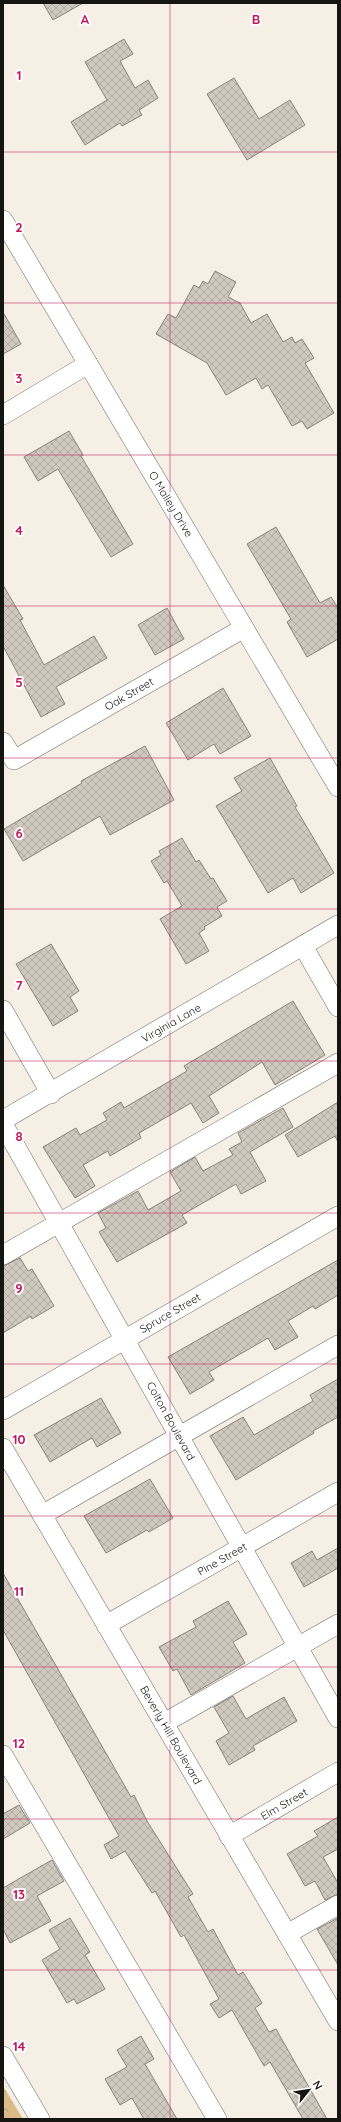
<svg xmlns="http://www.w3.org/2000/svg" width="341" height="2122" font-family="Quicksand,sans-serif">
  <style>
    .park { fill: url(#park-crowns) }
    .building { fill: url(#building-cross-hatch); stroke: #8a847b }
    .lines { fill: none; stroke-linecap: round; stroke-linejoin: round }
    .minor-casing { stroke: #6f6960; stroke-width: 20 }
    .minor { stroke: #fff; stroke-width: 19 }
    .grid { fill: none; stroke: #c2185b; stroke-width: 1; stroke-opacity: 0.55 }
    .labels { text-anchor: middle; stroke-width: 4; stroke-linejoin: round; paint-order: stroke }
    .street-label { font-size: 11px; fill: #171511; stroke: #fff }
    .grid-label { font-size: 13px; text-anchor: middle; font-weight: bold; fill: #c2185b; stroke: #fff; stroke-width: 4; stroke-linejoin: round; paint-order: stroke }
  </style>
  <defs>
    <pattern id="park-crowns" width="20" height="18" patternUnits="userSpaceOnUse"><rect width="20" height="18" fill="#d9ba88"/><path d="M2 6a3 3 0 1 1 6 0M12 15a3 3 0 1 1 6 0" fill="none" stroke="#ba9f74"/></pattern>
    <pattern id="building-cross-hatch" width="8" height="8" patternUnits="userSpaceOnUse"><rect width="8" height="8" fill="#cfc9bf"/><path d="M0 0l8 8M0 8l8-8" fill="none" stroke="#b1aca3"/></pattern>
  </defs>
  <rect width="100%" height="100%" fill="#f6efe5"/>
  <path class="park" d="M3,2086L23,2119H3Z"/>
  <g class="building">
    <path d="M43,3H83L53,20Z"/>
    <path d="M124,39L133,54L120,61L135,88L148,80L158,98L139,110L142,115L122,126L120,123L85,145L71,122L107,100L85,62Z"/>
    <path d="M234,78L259,119L290,100L305,125L247,160L207,94Z"/>
    <path d="M215,271L236,282L228,297L240,303L251,323L267,314L283,342L292,337L295,343L302,339L314,358L305,363L334,413L307,429L302,421L292,426L268,385L262,389L256,378L226,395L207,363L156,334L168,314L176,318L194,285L199,288L203,281L208,284Z"/>
    <path d="M3,312L21,344L3,354Z"/>
    <path d="M69,431L83,455L81,456L133,544L111,557L58,469L38,481L24,457Z"/>
    <path d="M276,527L320,603L331,597L338,608V639L307,657L287,622L291,619L247,544Z"/>
    <path d="M3,585L23,619L20,620L44,665L94,636L107,658L56,687L65,704L41,717L3,646Z"/>
    <path d="M167,608L184,639L155,655L138,625Z"/>
    <path d="M223,688L251,736L220,754L214,744L188,760L166,723Z"/>
    <path d="M145,746L174,800L110,835L100,816L23,861L4,829L82,783L81,781Z"/>
    <path d="M270,758L297,806L295,807L334,873L301,893L293,878L268,893L216,806L242,791L234,778Z"/>
    <path d="M182,838L196,862L199,860L211,879L213,878L227,901L217,907L222,916L204,927L205,929L199,933L209,951L186,964L160,919L182,906L167,881L164,883L151,861L161,855L159,851Z"/>
    <path d="M51,944L79,991L70,997L78,1011L53,1026L16,964Z"/>
    <path d="M293,1001L325,1055L275,1085L262,1062L209,1096L219,1113L203,1123L191,1103L139,1133L141,1138L110,1156L108,1151L83,1165L95,1186L75,1198L43,1147L76,1128L80,1135L107,1120L103,1113L121,1102L124,1108L187,1071L184,1066Z"/>
    <path d="M338,1102V1142L335,1136L298,1157L285,1135Z"/>
    <path d="M283,1108L293,1127L250,1152L266,1181L241,1194L236,1184L182,1215L187,1223L117,1262L99,1232L106,1228L98,1213L138,1191L148,1210L181,1191L170,1172L195,1157L203,1171L233,1155L229,1149L242,1142L238,1133Z"/>
    <path d="M20,1258L28,1271L32,1269L54,1306L32,1319L31,1316L3,1333V1266Z"/>
    <path d="M338,1260V1295L315,1309L313,1306L288,1321L298,1337L275,1350L268,1338L209,1372L214,1380L190,1394L168,1357Z"/>
    <path d="M338,1379V1417L313,1431L314,1433L236,1480L210,1436L243,1417L254,1435L313,1401L310,1395Z"/>
    <path d="M101,1398L121,1433L97,1447L92,1438L50,1462L34,1435Z"/>
    <path d="M150,1479L173,1518L149,1532L147,1530L106,1553L84,1516Z"/>
    <path d="M338,1548V1568L304,1587L291,1563L312,1551L317,1560Z"/>
    <path d="M3,1573L131,1797L134,1795L147,1821L193,1894L188,1897L208,1932L213,1929L238,1975L243,1972L262,2003L255,2008L269,2032L276,2029L327,2119H303L270,2062L264,2066L232,2010L219,2018L210,2004L219,1999L184,1935L181,1937L155,1891L152,1893L125,1851L111,1859L104,1845L119,1836L3,1630Z"/>
    <path d="M228,1601L247,1634L233,1642L245,1663L191,1695L177,1669L173,1671L159,1647L196,1627L193,1621Z"/>
    <path d="M233,1696L246,1719L284,1697L297,1721L253,1746L255,1750L229,1765L216,1741L229,1733L214,1707Z"/>
    <path d="M19,1805L30,1823L3,1839V1814Z"/>
    <path d="M338,1817V1849L323,1857L338,1883V1894L325,1900L315,1881L305,1886L287,1854L318,1836L314,1831Z"/>
    <path d="M52,1860L64,1881L37,1896L51,1921L10,1943L3,1929V1888Z"/>
    <path d="M70,1918L90,1952L85,1955L105,1989L77,2004L74,1999L67,2003L42,1960L60,1949L49,1930Z"/>
    <path d="M338,1918V1965L317,1929Z"/>
    <path d="M141,2036L154,2059L145,2064L177,2119H144L132,2098L120,2105L105,2079L127,2067L117,2050Z"/>
  </g>
  <g class="lines">
    <defs>
      <g id="minor">
        <path d="M3,220L338,787"/>
        <path d="M3,415L88,364"/>
        <path d="M3,742L14,760L244,628"/>
        <path d="M303,946L338,1007"/>
        <path d="M3,1010L51,1094"/>
        <path d="M3,1120L338,925"/>
        <path d="M3,1124L338,1718"/>
        <path d="M3,1255L338,1063"/>
        <path d="M3,1410L338,1216"/>
        <path d="M3,1448L338,2021"/>
        <path d="M42,1515L338,1345"/>
        <path d="M106,1625L338,1492"/>
        <path d="M164,1723L338,1624"/>
        <path d="M3,1755L217,2119"/>
        <path d="M229,1836L338,1772"/>
        <path d="M287,1934L338,1905"/>
        <path d="M3,2056L40,2119"/>
      </g>
    </defs>
    <use href="#minor" class="minor-casing"/>
    <use href="#minor" class="minor"/>
  </g>
  <path class="grid" d="M170,3V2119M3,152H338M3,303H338M3,455H338M3,606H338M3,758H338M3,909H338M3,1061H338M3,1213H338M3,1364H338M3,1516H338M3,1667H338M3,1819H338M3,1970H338"/>
  <g class="labels">
    <g class="street-label">
      <text transform="translate(171 504) rotate(59)" y="4">O Malley Drive</text>
      <text transform="translate(129 694) rotate(-30)" y="4">Oak Street</text>
      <text transform="translate(171 1023) rotate(-30)" y="4">Virginia Lane</text>
      <text transform="translate(170 1313) rotate(-30)" y="4">Spruce Street</text>
      <text transform="translate(171 1421) rotate(61)" y="4">Colton Boulevard</text>
      <text transform="translate(222 1559) rotate(-30)" y="4">Pine Street</text>
      <text transform="translate(171 1735) rotate(60)" y="4">Beverly Hill Boulevard</text>
      <text transform="translate(284 1804) rotate(-30)" y="4">Elm Street</text>
    </g>
  </g>
  <g class="grid-label">
    <text x="85" y="24">A</text>
    <text x="256" y="24">B</text>
    <text x="19" y="80">1</text>
    <text x="19" y="232">2</text>
    <text x="19" y="383">3</text>
    <text x="19" y="535">4</text>
    <text x="19" y="687">5</text>
    <text x="19" y="838">6</text>
    <text x="19" y="990">7</text>
    <text x="19" y="1141">8</text>
    <text x="19" y="1293">9</text>
    <text x="19" y="1444">10</text>
    <text x="19" y="1596">11</text>
    <text x="19" y="1748">12</text>
    <text x="19" y="1899">13</text>
    <text x="19" y="2051">14</text>
  </g>
  <rect width="341" height="2122" fill="none" stroke="#171511" stroke-width="8"/>
  <g transform="translate(309 2090) rotate(60)" stroke="#ffffff" stroke-width="3" paint-order="stroke">
  <path d="M0-3L7 15L0 10L-7 15Z" fill="#171511"/>
  <text y="-6" font-size="11" font-weight="bold" text-anchor="middle" fill="#171511">N</text>
  </g>
</svg>
